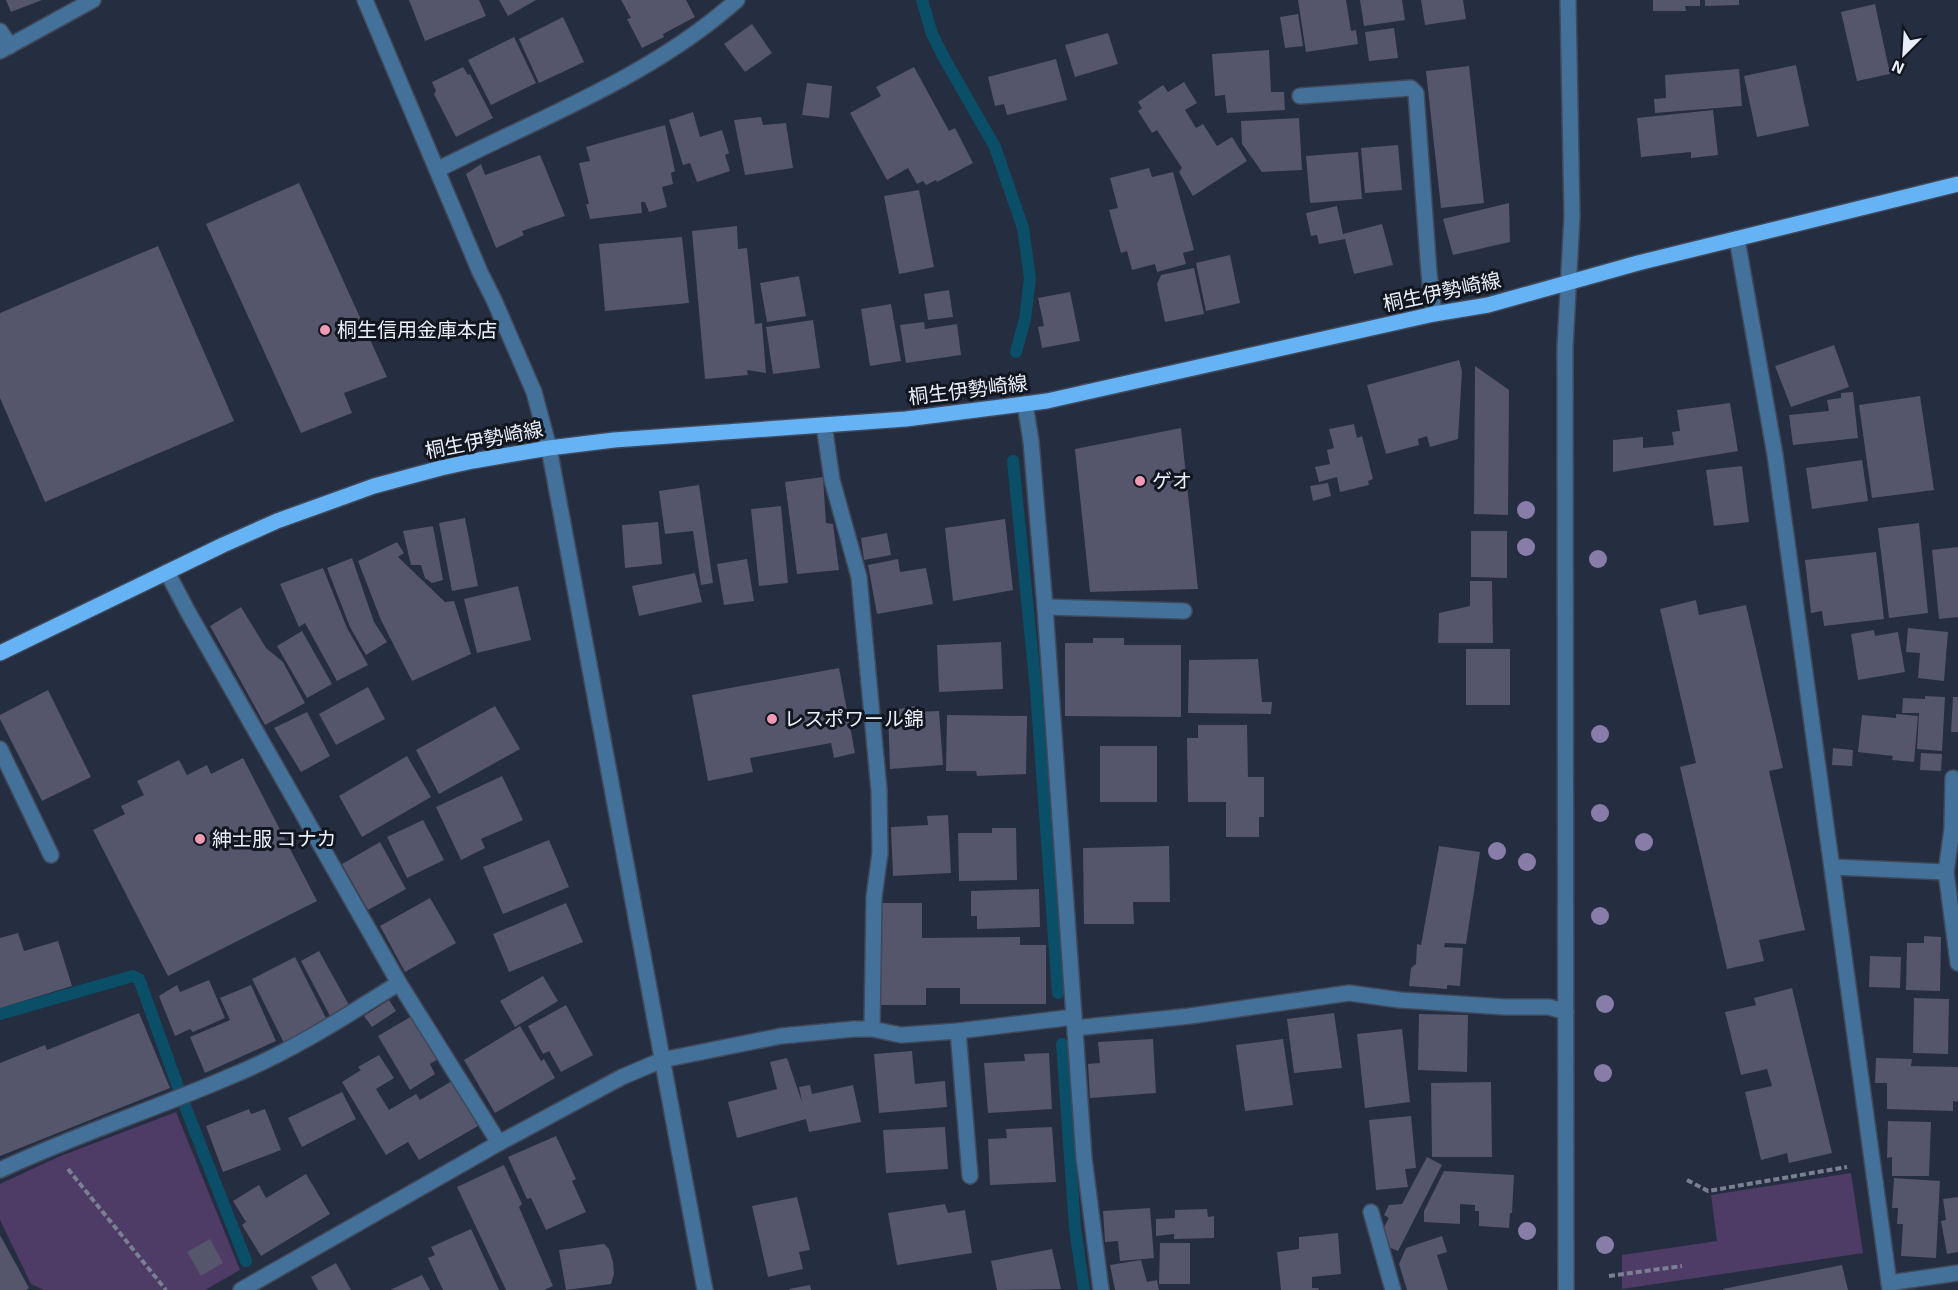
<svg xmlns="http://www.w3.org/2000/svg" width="1958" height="1290" font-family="'Exo 2','Noto Sans JP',sans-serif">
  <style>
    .green { fill: #4e3b66 }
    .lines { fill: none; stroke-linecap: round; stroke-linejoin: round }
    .stream { stroke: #0a4f67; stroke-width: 12 }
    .building { fill: #55556b }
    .minor-casing { stroke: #40485a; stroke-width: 18 }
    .major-casing { stroke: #40485a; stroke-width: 18 }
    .path { stroke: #798091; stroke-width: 4; stroke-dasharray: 6 3; stroke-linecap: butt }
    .minor { stroke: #43719a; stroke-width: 15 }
    .major { stroke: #65b2f5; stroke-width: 15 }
    .tree { fill: #887ca8 }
    .poi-dot { fill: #f19ab3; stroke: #12161e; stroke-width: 2 }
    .labels { text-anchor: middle; stroke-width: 6; stroke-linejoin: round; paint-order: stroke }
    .street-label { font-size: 20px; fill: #e9eefb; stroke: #12161e }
    .poi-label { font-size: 20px; fill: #e9eefb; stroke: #12161e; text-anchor: start }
  </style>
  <rect width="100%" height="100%" fill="#252d40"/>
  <g class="green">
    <path d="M176,1112L240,1270L205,1290H44L31,1284L0,1220V1184L58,1157Z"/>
    <path d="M1851,1173L1863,1253L1622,1289V1255L1717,1241L1711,1195Z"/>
  </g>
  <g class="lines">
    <g class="stream">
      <path d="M922,0L932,34L943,56L995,147L1023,228L1030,278L1025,319L1016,352"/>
      <path d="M1013,461L1036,690L1058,993"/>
      <path d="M0,1014L133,976L139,979L185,1106L246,1261"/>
      <path d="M1062,1044L1075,1228L1084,1290"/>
    </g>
  </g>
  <g class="building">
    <path d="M6,0H42L11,12Z"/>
    <path d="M409,0H479L486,16L425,41Z"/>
    <path d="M499,0H536L508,16Z"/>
    <path d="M621,0H686L695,17L663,34L664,37L642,48L627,19L631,18Z"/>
    <path d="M1298,0H1346L1351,31L1356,30L1358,44L1306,52Z"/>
    <path d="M1360,0H1402L1405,20L1364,26Z"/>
    <path d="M1421,0H1463L1466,19L1425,25Z"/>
    <path d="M1653,0H1700V6H1685L1686,11H1653Z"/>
    <path d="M1705,0H1739V5L1705,6Z"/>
    <path d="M1875,4L1890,74L1857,81L1841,12Z"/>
    <path d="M1298,14L1303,46L1285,48L1280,17Z"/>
    <path d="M563,17L584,62L539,83L519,39Z"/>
    <path d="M752,24L772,53L745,72L724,44Z"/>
    <path d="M1394,28L1398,58L1369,61L1365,32Z"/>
    <path d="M1108,33L1118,64L1075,77L1065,45Z"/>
    <path d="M514,37L536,83L491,105L468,60Z"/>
    <path d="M1269,50L1271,92H1284L1285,110L1227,113L1225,95L1215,96L1212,54Z"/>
    <path d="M1056,59L1067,100L1007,115L1004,104L995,106L988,77Z"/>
    <path d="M1796,65L1809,126L1757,137L1744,76Z"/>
    <path d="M1469,66L1484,203L1441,208L1426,71Z"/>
    <path d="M463,67L468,75L470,74L493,118L456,137L434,94L436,91L432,82Z"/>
    <path d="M914,67L949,131L955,128L973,163L937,182L936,180L926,185L923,181L917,184L908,168L887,180L850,113L881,96L876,87Z"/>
    <path d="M1739,69L1742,106L1655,113L1654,99L1666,98L1665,75Z"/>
    <path d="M1184,82L1197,103L1185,110L1196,128L1203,124L1217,146L1232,137L1247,161L1193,196L1179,172L1182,168L1157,130L1152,133L1138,111L1142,108L1138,102L1163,85L1168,92Z"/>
    <path d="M807,83L832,86L829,118L802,115Z"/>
    <path d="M1713,110L1718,155L1691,158V152L1641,157L1637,118Z"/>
    <path d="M693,112L700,137L722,130L729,153L725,155L730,171L697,182L690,163L683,165L669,120Z"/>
    <path d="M761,117L763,125L786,123L793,168L745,175L734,120Z"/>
    <path d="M1299,118L1302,170L1262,172L1242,144L1241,121Z"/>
    <path d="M665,125L675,171L671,173L673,184L662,187L667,207L649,212L645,202H641L642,213L590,219L586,204H589L579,163L590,161L586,147Z"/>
    <path d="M1398,145L1402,190L1365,193L1361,148Z"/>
    <path d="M1358,152L1362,199L1310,203L1306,156Z"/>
    <path d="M540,155L565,216L522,231L524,235L496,248L466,174L481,164L485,175Z"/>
    <path d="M1149,168L1152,177L1173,172L1194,250L1183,253L1186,264L1157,272L1155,264L1132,270L1127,251L1121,253L1109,210L1118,208L1110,178Z"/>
    <path d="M299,183L387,377L344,393L352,413L301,433L206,224Z"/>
    <path d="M919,190L934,267L899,274L884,196Z"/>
    <path d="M1509,203L1510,242L1453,255L1443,219Z"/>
    <path d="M1337,206L1343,234L1382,224L1393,265L1354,274L1345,239L1319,244L1317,235L1311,236L1306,213Z"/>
    <path d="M737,226L738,249L747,248L755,324L762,323L766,373L747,370L748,375L705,379L692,231Z"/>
    <path d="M682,237L689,303L605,311L599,244Z"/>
    <path d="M158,246L234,421L45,502L0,398V313Z"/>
    <path d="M1230,255L1240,303L1206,311L1196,263Z"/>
    <path d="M1194,268L1204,314L1165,322L1157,284L1161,275Z"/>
    <path d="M799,276L806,316L767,322L760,283Z"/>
    <path d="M949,290L953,317L928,320L924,294Z"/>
    <path d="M1070,292L1080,341L1042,348L1038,327L1044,326L1038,298Z"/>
    <path d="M891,304L901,361L870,366L861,309Z"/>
    <path d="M813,320L820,368L773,374L766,327Z"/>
    <path d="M924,322L925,329L957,324L961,355L906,363L900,325Z"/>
    <path d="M1834,345L1849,387L1791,407L1775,366Z"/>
    <path d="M1459,360L1462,371L1458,439L1430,447L1427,436L1418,439L1419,445L1386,454L1367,385Z"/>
    <path d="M1475,366L1509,390L1508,515L1474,514Z"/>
    <path d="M1853,392L1858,438L1793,445L1789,415L1829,411L1827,400L1841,398V393Z"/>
    <path d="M1920,396L1934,490L1872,498L1859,405Z"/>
    <path d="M1730,403L1738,451L1613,472V440L1643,437V448L1674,445L1672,432L1680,431L1677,410Z"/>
    <path d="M1354,424L1357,438L1362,436L1373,479L1368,481L1369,485L1340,492L1337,477L1319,482L1315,467L1330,464L1327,450L1334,448L1329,429Z"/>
    <path d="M1181,428L1198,589L1090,592L1075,449Z"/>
    <path d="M1862,460L1868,501L1812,509L1806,468Z"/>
    <path d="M1742,466L1749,522L1714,526L1706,470Z"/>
    <path d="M823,477L826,523L833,524L839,570L797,574L785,482Z"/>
    <path d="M1328,483L1331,496L1313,501L1310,486Z"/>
    <path d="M699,485L713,583L701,585L693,531L665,534L659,491Z"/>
    <path d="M781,506L788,583L759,586L751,509Z"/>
    <path d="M465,518L478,586L452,591L439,523Z"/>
    <path d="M1005,519L1013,590L953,601L945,528Z"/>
    <path d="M658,522L662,564L625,568L622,525Z"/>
    <path d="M1919,523L1928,613L1889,618L1878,528Z"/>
    <path d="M433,526L443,580L432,583L425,578L421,565H411L403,531Z"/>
    <path d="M1471,531H1507V578L1471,577Z"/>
    <path d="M887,533L891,555L864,560L861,538Z"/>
    <path d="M397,542L404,553L398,557L445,602L454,601L471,654L412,681L381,620L358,561Z"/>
    <path d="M1958,547V617L1939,619L1932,550Z"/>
    <path d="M1876,552L1884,619L1824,626L1822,611L1811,613L1805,560Z"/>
    <path d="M352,558L374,622L387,642L366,655L350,627L327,568Z"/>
    <path d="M747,559L754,601L724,605L717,564Z"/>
    <path d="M898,559L900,572L926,568L933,604L877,614L868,565Z"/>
    <path d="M323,568L347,628L368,665L337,681L305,623L299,627L280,584Z"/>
    <path d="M695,573L702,602L639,616L632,586Z"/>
    <path d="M1470,581H1492L1493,643H1438L1439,613L1470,606Z"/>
    <path d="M518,586L531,640L477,653L464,599Z"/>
    <path d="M1696,600L1699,615L1746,605L1783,768L1769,771L1805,930L1759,940L1764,961L1727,969L1680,767L1696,763L1660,609Z"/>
    <path d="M241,607L266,648L283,662L305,703L265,725L210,626Z"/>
    <path d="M1908,628L1948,632L1944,681L1918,678L1920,653L1906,652Z"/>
    <path d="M1874,630L1875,636L1898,632L1905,672L1858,680L1851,634Z"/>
    <path d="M302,631L332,684L307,698L277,646Z"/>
    <path d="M1093,638H1124V645H1181V717L1065,716V643H1093Z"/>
    <path d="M1001,642L1003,689L939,692L937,645Z"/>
    <rect x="1466" y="649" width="44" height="56"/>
    <path d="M1258,659L1262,702H1272L1271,714L1188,713L1189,660Z"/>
    <path d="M839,668L855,753L834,758L831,743L750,758L753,772L708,781L692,695Z"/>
    <path d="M368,687L385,719L336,745L319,714Z"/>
    <path d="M48,690L91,777L42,801L0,719V715Z"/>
    <path d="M1925,696L1945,697L1942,751L1917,749L1919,713H1902L1903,698L1925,699Z"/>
    <path d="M1953,697H1958V732H1951Z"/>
    <path d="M495,706L520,749L439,794L416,750Z"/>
    <path d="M915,706V712L939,711L943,765L890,769L888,711Z"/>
    <path d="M307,712L330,756L301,772L274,728Z"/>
    <path d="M1896,714L1918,716L1914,762L1892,760L1893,756L1858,752L1862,715L1896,718Z"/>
    <path d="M947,715L1027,716L1026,774L977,776L976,771H946Z"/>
    <path d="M1198,725H1247L1248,777H1264V817H1259V837H1226V802H1188L1187,738H1198Z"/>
    <rect x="1100" y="746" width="57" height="56"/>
    <path d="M1833,748L1853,750L1852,766L1832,765Z"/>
    <path d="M1921,753L1942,754L1941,771L1920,770Z"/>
    <path d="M407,756L431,797L362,837L339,796Z"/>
    <path d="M243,758L317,901L168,976L93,830L125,814L121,806L144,795L137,781L179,760L187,775L207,765L211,774Z"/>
    <path d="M502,776L523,820L481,839L485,848L461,860L436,807Z"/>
    <path d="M948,815L951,873L893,876L891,827L928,825L927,816Z"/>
    <path d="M423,820L444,860L407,878L387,837Z"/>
    <path d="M992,828H1016L1017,880L959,881L958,833H992Z"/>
    <path d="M549,840L569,887L503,914L483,867Z"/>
    <path d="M380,842L406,889L368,910L342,864Z"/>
    <path d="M1169,846L1170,902H1133L1134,924H1084L1083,848Z"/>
    <path d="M1439,846L1480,852L1466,944L1445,943L1444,947L1463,948L1460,986L1447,985V989L1409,986L1411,968L1416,964L1417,944L1421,945Z"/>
    <path d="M1039,889L1040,927L977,929V916H971V891Z"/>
    <path d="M430,898L456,943L405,972L380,926Z"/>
    <path d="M566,903L583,942L509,972L493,934Z"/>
    <path d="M880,903H922V938L1020,937V945H1046V1004H960V988H926V1005H881Z"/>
    <path d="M18,933L24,951L58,941L72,986L0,1008V938Z"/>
    <path d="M1924,936L1941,937L1940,991L1906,990L1907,943H1924Z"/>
    <path d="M319,951L349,1005L330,1016L301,961Z"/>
    <path d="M1870,956L1901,957L1900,988L1869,987Z"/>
    <path d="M295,957L328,1022L284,1043L252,979Z"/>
    <path d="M543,976L558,1001L515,1027L500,1001Z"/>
    <path d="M209,980L225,1018L193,1032L190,1029L175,1036L159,996L177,985L180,992Z"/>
    <path d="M251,985L276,1041L205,1073L190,1037L230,1020L220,998Z"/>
    <path d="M1792,988L1832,1153L1789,1163L1787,1153L1761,1160L1745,1092L1772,1086L1767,1069L1741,1075L1725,1012L1756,1005L1754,998Z"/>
    <path d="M1914,998L1949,999L1948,1054L1913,1053Z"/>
    <path d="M389,1000L396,1011L372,1027L364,1016Z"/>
    <path d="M566,1005L593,1055L561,1072L549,1051L543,1054L528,1026Z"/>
    <path d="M139,1013L170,1088L0,1156V1063L45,1045L47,1050Z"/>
    <path d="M1334,1013L1342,1068L1294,1073L1287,1019Z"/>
    <path d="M1419,1014L1468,1015L1467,1072L1418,1070Z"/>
    <path d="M412,1016L438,1059L430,1064L435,1074L410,1090L378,1036Z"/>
    <path d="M520,1026L541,1061L544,1059L555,1078L495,1113L464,1060Z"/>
    <path d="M1402,1029L1410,1102L1365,1108L1357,1034Z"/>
    <path d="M1153,1039L1156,1093L1090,1098L1088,1064L1100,1063L1098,1042Z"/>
    <path d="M1283,1039L1293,1105L1245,1111L1236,1045Z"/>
    <path d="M912,1051L915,1084L945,1081L947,1107L879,1113L874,1054Z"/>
    <path d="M1049,1053L1052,1109L988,1113L984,1063L1025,1061L1024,1054Z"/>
    <path d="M379,1055L394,1078L376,1089L389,1110L416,1094L420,1100L452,1081L478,1126L419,1160L408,1142L386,1155L342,1082L361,1070L358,1067Z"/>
    <path d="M787,1058L802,1102L799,1087L810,1085L812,1094L853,1085L861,1122L809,1132L806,1119L737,1138L728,1102L777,1089L770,1062Z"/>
    <path d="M1876,1058L1912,1059L1911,1066L1958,1067V1102L1953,1101V1111L1887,1109V1083H1875Z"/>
    <path d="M1491,1082L1492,1157H1432L1431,1083Z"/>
    <path d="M342,1092L356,1119L302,1147L288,1118Z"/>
    <path d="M249,1109L251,1114L265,1109L281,1150L223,1172L206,1126Z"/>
    <path d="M1411,1116L1416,1168L1405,1169L1408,1187L1376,1190L1369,1120Z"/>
    <path d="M1888,1121L1931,1122L1929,1176H1892V1157L1887,1158Z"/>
    <path d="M945,1127L948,1169L886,1173L883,1130Z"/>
    <path d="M1052,1127L1056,1182L990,1185L988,1139L1007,1138L1006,1129Z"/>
    <path d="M556,1136L576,1179L572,1181L586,1212L546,1230L531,1198L527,1199L508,1157Z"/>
    <path d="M1427,1157L1442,1165L1398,1251L1386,1246L1384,1227L1389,1218L1384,1215L1389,1205L1402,1204Z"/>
    <path d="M504,1165L522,1204L519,1207L553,1286L544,1290H506L457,1187Z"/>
    <path d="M1444,1171L1514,1175L1512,1213H1510L1509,1228L1479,1226V1211H1475V1205L1460,1204V1224L1424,1222V1211Z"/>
    <path d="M306,1174L330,1214L261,1256L242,1225L246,1222L233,1201L259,1185L266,1198Z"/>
    <path d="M1894,1178L1940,1181L1936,1258L1901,1256L1903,1224H1897L1898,1208H1892Z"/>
    <path d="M797,1197L810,1250L799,1252L803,1269L768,1277L752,1206Z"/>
    <path d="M1958,1197V1252L1947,1254L1941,1221L1946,1220L1943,1199Z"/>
    <path d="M945,1204L948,1213L965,1210L972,1253L897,1265L888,1213Z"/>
    <path d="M1150,1208L1154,1258L1120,1261L1118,1241L1105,1242L1103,1211Z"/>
    <path d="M1207,1209L1208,1217L1214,1216V1238L1174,1239V1234L1156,1236V1219L1175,1218V1210Z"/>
    <path d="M471,1229L499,1290H443L428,1258L435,1255L431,1247Z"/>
    <path d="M1338,1233L1341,1274L1312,1277V1288H1318L1319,1290H1281L1277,1252L1299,1249V1237Z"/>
    <path d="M0,1235L29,1288L26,1290H0Z"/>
    <path d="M1442,1236L1447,1252L1437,1255L1448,1290H1407L1399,1264L1406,1248Z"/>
    <path d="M210,1239L223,1263L201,1276L187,1252Z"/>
    <path d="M1160,1243H1190V1284H1159Z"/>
    <path d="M604,1244L609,1249L613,1262L614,1274L611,1284L566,1290L559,1250Z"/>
    <path d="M1052,1249L1061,1289L997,1290L991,1261Z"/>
    <path d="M1141,1260L1147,1282L1157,1280L1159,1290H1115L1110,1265Z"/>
    <path d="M336,1263L351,1290H318L311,1277Z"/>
    <path d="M1842,1265L1848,1290H1723V1289Z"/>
    <path d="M422,1275L430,1290H390Z"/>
    <path d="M810,1285L811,1290H790L789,1289Z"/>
  </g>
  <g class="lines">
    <defs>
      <g id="minor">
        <path d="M365,0L480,272L494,300L534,392L549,448L705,1290"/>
        <path d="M0,31L10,46"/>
        <path d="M0,51L93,0"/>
        <path d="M1300,96L1411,88L1416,93L1429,273L1434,314"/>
        <path d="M437,170C539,118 651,77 737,0"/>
        <path d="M1737,239L1775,455L1890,1290"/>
        <path d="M1025,404L1031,441L1045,607L1084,1158L1101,1290"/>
        <path d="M824,425L832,480L859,577L879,790L880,853L874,897L872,1029"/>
        <path d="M167,572L188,612L399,983L499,1143"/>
        <path d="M1045,607L1184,611"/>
        <path d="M0,749L51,855"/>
        <path d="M1953,778L1952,829L1946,872L1958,963"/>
        <path d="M1832,867L1946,872"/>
        <path d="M1075,1028L1190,1016L1349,993L1400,1000L1505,1007H1549L1566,1012"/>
        <path d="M958,1031L970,1176"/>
        <path d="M0,1170C77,1134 158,1108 236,1074C294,1050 346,1016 399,983"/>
        <path d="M1371,1212L1393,1290"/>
        <path d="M1889,1283L1958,1273"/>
        <path d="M241,1290L499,1143L622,1077L662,1060L781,1036L854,1029H872L901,1035L958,1031L1074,1017"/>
        <path d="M1566,1290L1565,347L1572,216L1568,0"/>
      </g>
      <path id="major" d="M0,653L223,545L277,521L374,486L441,468L473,461L549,448L614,440L906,419L1047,401L1434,314L1488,305L1638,263L1958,184"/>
    </defs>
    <use href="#minor" class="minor-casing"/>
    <use href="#major" class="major-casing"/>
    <g class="path">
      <path d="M68,1169L166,1290"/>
      <path d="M1687,1180L1708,1191L1847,1167"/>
      <path d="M1609,1276L1682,1266"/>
    </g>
    <use href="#minor" class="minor"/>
    <use href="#major" class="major"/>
  </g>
  <g class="tree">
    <circle cx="1526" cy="510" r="9"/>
    <circle cx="1526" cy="547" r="9"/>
    <circle cx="1598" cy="559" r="9"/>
    <circle cx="1600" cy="734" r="9"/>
    <circle cx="1600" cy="813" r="9"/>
    <circle cx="1644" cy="842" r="9"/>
    <circle cx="1497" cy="851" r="9"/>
    <circle cx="1527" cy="862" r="9"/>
    <circle cx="1600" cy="916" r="9"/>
    <circle cx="1605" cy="1004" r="9"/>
    <circle cx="1603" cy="1073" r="9"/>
    <circle cx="1527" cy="1231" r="9"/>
    <circle cx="1605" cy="1245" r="9"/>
  </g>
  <g class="poi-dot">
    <circle cx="325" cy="330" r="6"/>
    <circle cx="1140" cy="481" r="6"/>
    <circle cx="772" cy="719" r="6"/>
    <circle cx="200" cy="839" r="6"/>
  </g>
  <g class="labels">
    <g class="street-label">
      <text transform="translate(1442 292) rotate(-12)" y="7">桐生伊勢崎線</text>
      <text transform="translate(968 390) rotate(-7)" y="7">桐生伊勢崎線</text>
      <text transform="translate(484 440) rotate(-11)" y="7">桐生伊勢崎線</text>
    </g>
    <g class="poi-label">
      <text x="337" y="337">桐生信用金庫本店</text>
      <text x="1152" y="488">ゲオ</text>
      <text x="784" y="726">レスポワール錦</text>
      <text x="212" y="846">紳士服 コナカ</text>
    </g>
  </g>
  <g transform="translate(1904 54) rotate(204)" stroke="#12161e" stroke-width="4.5" paint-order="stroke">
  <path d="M0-4.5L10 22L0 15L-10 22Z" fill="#e9eefb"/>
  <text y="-9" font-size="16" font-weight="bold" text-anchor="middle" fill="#e9eefb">N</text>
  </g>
</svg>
